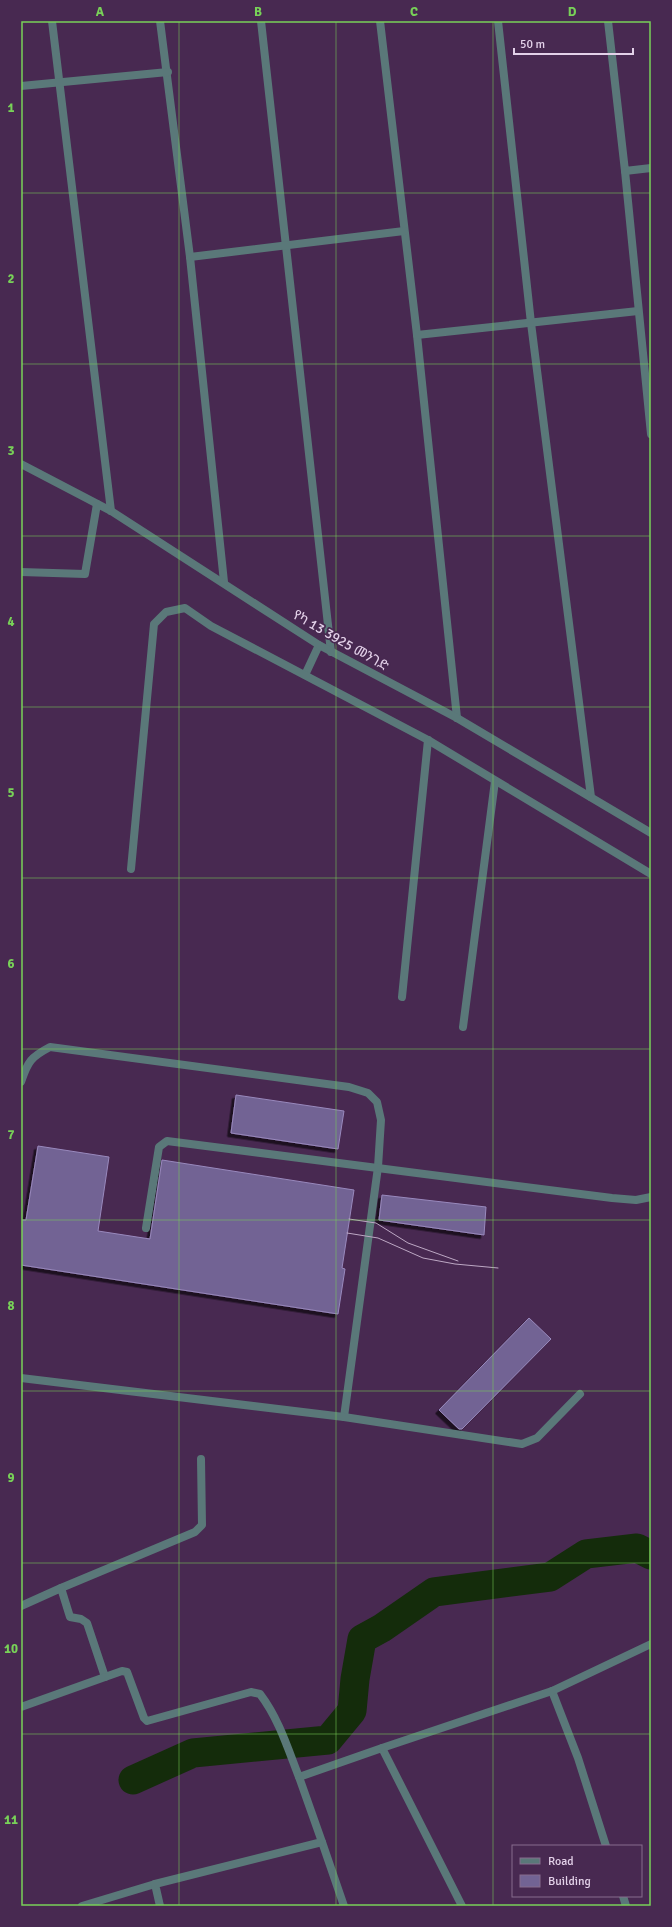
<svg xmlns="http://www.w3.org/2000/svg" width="672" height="1927" font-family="Signika,'Noto Sans Ethiopic',sans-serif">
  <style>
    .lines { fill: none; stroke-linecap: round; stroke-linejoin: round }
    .river { stroke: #142c0b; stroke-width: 29 }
    .building { fill: #726394; stroke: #9989bd; filter: url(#shadow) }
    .service { stroke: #5a7879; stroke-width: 8 }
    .minor { stroke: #5a7879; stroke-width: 8 }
    .tram { stroke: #bda8c4; stroke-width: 1 }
    .grid { fill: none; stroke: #78d158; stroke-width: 1; stroke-opacity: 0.55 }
    .labels { text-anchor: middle; stroke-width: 3.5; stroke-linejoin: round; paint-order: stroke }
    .street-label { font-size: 14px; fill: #e3d1e9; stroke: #482951 }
    .neatline { fill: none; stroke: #78d158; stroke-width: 1.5 }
    .grid-label { font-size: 13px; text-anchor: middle; font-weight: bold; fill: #78d158 }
  </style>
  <defs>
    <filter id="shadow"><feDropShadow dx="-3.5" dy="3.5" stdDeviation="0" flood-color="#0009"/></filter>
  </defs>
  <rect width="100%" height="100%" fill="#482951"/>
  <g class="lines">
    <path class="river" d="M133,1780L193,1753L328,1740L352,1711L355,1679L362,1639L382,1628L434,1592L550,1577L586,1554L637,1548L651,1555"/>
  </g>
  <g class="building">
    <path d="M236,1095L344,1111L338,1149L231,1133Z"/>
    <path d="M38,1146L109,1157L98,1231L150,1239L162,1160L354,1190L342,1268L345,1269L338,1314L21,1265V1220H26Z"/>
    <path d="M382,1195L486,1207L484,1235L379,1220Z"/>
    <path d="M529,1318L551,1339L462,1429H459L439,1410Z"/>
  </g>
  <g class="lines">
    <g class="service">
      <path d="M305,675L319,645"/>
      <path d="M131,869L154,624L166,612L185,608L211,626L428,740L651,874"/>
      <path d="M402,997L428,740"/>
      <path d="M463,1027L495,781"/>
      <path d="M21,1082C28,1061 31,1057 50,1047L349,1087L368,1093L377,1102L381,1120L378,1167L344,1417"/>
      <path d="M146,1228L159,1147L167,1141L612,1198L636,1200L651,1197"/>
      <path d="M21,1378L344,1417L522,1444L537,1438L580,1394"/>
    </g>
    <g class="minor">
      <path d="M52,21L111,511"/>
      <path d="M160,21L190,257L224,582"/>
      <path d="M261,21L331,652"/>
      <path d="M380,21L417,335L457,718"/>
      <path d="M498,21L531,323L591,797"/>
      <path d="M608,21L625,171L651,168"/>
      <path d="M21,86L168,72"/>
      <path d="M625,171L651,434"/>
      <path d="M190,257L404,231"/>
      <path d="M417,335L638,311"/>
      <path d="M21,464L111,511L319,645L457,718L651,833"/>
      <path d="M21,572L85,574L97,504"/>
      <path d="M61,1588L195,1532L202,1525L201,1459"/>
      <path d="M21,1606L61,1588L70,1617L81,1619L87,1623L105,1677L122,1671L127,1672L144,1718L147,1721L251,1692L260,1694C279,1719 288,1749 299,1777L382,1748L462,1906"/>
      <path d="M552,1691L578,1758L606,1846"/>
      <path d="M21,1707L105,1677"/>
      <path d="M382,1748L552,1691L651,1644"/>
      <path d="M322,1842L344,1906"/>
      <path d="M623,1896L626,1906"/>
      <path d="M82,1906L155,1884"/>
      <path d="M160,1906L155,1884L322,1842L299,1777"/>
    </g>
    <g class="tram">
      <path d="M349,1219L376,1223L408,1243L458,1261"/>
      <path d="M347,1233L378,1238L423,1258L455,1264L498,1268"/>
    </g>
  </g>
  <path class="grid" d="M179,21V1906M336,21V1906M493,21V1906M21,193H651M21,364H651M21,536H651M21,707H651M21,878H651M21,1049H651M21,1220H651M21,1391H651M21,1563H651M21,1734H651"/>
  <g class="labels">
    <g class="street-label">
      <text transform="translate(341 640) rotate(30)" y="5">የካ 13 3925 መንገድ</text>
    </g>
  </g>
  <rect width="672" height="1927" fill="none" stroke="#482951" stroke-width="44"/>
  <rect x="512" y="1845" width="130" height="52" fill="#482951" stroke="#866c8e"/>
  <rect x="520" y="1858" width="20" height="6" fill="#5a7879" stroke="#866c8e"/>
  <text x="548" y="1865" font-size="12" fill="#e3d1e9">Road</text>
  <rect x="520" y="1875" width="20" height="12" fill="#726394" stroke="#866c8e"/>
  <text x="548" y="1885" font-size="12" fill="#e3d1e9">Building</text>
  <path d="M514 48v6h119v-6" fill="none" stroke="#e3d1e9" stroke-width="2"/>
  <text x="520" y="48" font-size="12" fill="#e3d1e9" stroke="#482951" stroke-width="3" paint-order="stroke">50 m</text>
  <rect x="22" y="22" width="628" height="1883" class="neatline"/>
  <g class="grid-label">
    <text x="100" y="16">A</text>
    <text x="258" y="16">B</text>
    <text x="414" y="16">C</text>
    <text x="572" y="16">D</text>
    <text x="11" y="112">1</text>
    <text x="11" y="283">2</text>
    <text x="11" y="455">3</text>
    <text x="11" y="626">4</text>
    <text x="11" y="797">5</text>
    <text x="11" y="968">6</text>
    <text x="11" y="1139">7</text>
    <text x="11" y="1310">8</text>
    <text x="11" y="1482">9</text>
    <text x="11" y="1653">10</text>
    <text x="11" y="1824">11</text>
  </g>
</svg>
